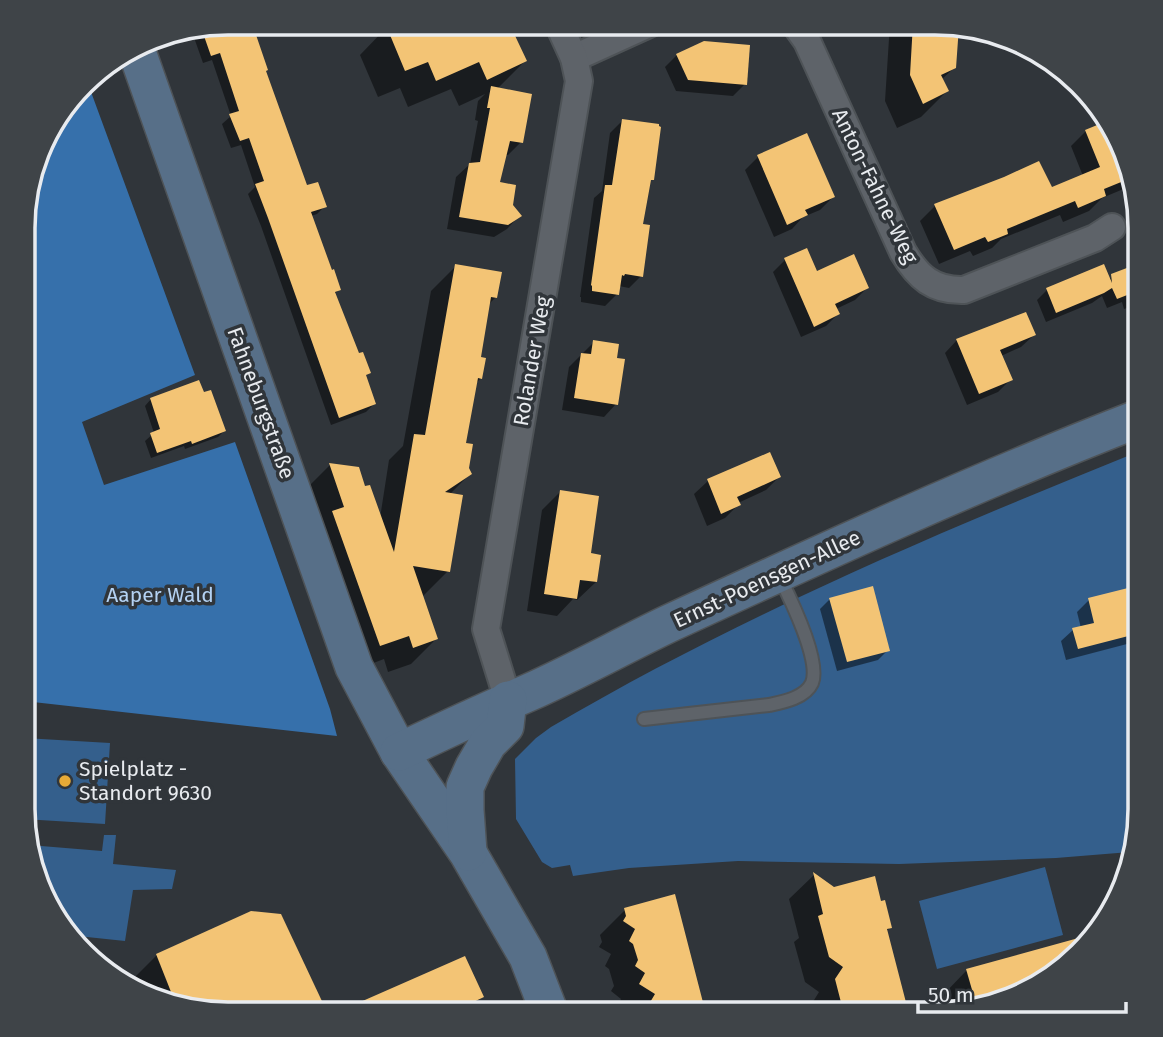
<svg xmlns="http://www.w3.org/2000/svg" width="1163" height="1037" font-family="'Fira Sans',sans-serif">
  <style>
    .green { fill: #345f8c }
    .forest { fill: #3670ab }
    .shadow { fill: #0007 }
    .building { fill: #f3c475 }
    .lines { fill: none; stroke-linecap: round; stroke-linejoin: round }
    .lane-casing { stroke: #4e5357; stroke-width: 16 }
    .street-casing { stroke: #4e5357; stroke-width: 30 }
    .secondary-casing { stroke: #4e5357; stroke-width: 40 }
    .lane { stroke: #5e6369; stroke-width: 12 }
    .street { stroke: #5e6369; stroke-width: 26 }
    .secondary { stroke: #576f88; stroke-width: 37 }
    .poi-dot { fill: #e8ab37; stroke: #30353a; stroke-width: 2.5 }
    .labels { text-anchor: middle; stroke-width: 7; stroke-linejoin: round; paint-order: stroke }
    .street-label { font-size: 21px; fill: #e8ebef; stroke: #30353a }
    .park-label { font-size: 21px; fill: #b4d2f3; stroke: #30353a }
    .poi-label { font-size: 21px; fill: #e8ebef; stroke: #30353a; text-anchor: start }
    .rim { fill: none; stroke: #e8ebef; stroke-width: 3.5 }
  </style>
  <rect width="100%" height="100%" fill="#30353a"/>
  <g class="green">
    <path d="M1140,451V809L1130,852L1056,858L899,864L738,861L629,868L573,876L570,865L552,868L542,862L516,819L515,759L536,738L551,727C738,617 939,532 1140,451Z"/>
    <path d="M24,738L110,743L105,824L23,819Z"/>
    <path d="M104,835H116L113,864L176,870L172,889L133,890L125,941L68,935L39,888L29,845L102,851Z"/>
    <path d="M1045,867L1063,935L937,969L919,901Z"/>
  </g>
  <path class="forest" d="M87,81L195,375L82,422L104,485L235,442L330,709L337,736L24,701L27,189L50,126Z"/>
  <g class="shadow">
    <path d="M228,23H242L243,25L251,23L266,69L264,71L306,188L325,206L317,214L311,216L339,290L334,294L374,404L366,412L331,425L261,226L248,194L255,187L241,145L231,148L222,124L231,116L212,60L203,63L191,29Z"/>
    <path d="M398,23H508L525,61L497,89L521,142L508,155H505L498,184L519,216L507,229L494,237L447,229L456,177L470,164L478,121L475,120L478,101L485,94L459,106L451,89L408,107L400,88L378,97L360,55L387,27Z"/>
    <path d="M890,23H948L954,68L941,80L947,91L921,117L897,128L885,101Z"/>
    <path d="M677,55L745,84L733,96L676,91L665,67Z"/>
    <path d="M622,121L652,179L648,183L641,225V276L629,288L619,286L617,294L605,306L581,302V297H580L594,198L602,191L610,133Z"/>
    <path d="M1107,122L1124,149L1133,185L1102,198L1089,211L1063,222L1060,215L1001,239L992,248L973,256L970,251L939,264L920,221L935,206L1051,190L1083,176L1071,146L1086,131Z"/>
    <path d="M758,157L833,197L820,210L803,217L792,229L774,237L745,170Z"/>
    <path d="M785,260L816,273L867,288L855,300L836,309L838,314L826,326L801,337L773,272Z"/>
    <path d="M1140,265V322L1133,306L1124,309L1122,302L1107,308L1102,296L1092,303L1046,322L1037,300L1047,290L1109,280L1112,276Z"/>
    <path d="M456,266L496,297L488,305L479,359L481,378L475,384L464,444L467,469L470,474L450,494L448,571L423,596H421L436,639L411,664L388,672L384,659L355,670L305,490L330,465L364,488L380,518L389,460L403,446L431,291Z"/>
    <path d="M1034,335L1021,347L1001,356L1011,379L998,392L967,405L945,353L957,340Z"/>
    <path d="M594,342L616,404L604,417L562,410L569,367Z"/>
    <path d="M151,399L224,431L218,437L185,449L184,446L151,458L145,441L154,433L145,406Z"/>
    <path d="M779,477L766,490L738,503L739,504L725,518L707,526L694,494L708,481Z"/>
    <path d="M560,492L589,555L596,582L577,600L573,599L557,616L527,611L542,510Z"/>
    <path d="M830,599L888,650L878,660L837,671L820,609Z"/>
    <path d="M1089,600L1138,633L1127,644L1066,660L1061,641L1073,630L1081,628L1077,612Z"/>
    <path d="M814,875L834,889L880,903L890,927L886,932L907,1014H814L811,1005L819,992L805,982L794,942L799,938L789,899Z"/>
    <path d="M625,910L704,1014H624L616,1009L621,999L611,991L614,986L609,969L605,966L611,954L599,947L602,942L600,935Z"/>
    <path d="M280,915L326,1014H228L136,991L131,981L157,955Z"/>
    <path d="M1091,936L1070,963L1013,999L947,1014L942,996L967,970Z"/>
    <path d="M464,958L482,997L465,1014H337Z"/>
  </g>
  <g class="building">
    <path d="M244,23H252L268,70L266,71L307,185L318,182L327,207L311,212L332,270L334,269L341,290L335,292L359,353L363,352L371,373L366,375L376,404L339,418L268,218L255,184L264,181L249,138L240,141L229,114L239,111L220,53L211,56L204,36Z"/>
    <path d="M385,23H509L527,61L487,80L479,62L436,81L428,62L405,71Z"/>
    <path d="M913,23H948L959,26L956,68L941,75L949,91L923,104L910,75Z"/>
    <path d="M704,41L750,45L747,85L688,80L676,54Z"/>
    <path d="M491,86L532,94L523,143L510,141L500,182L516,185L513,205L522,216L508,225L459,217L469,163L480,162L490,108H487Z"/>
    <path d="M622,119L659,124V126L661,127L654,180H651L643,224L650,225L643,277L625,274L624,276L622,275L619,295L592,291V286L591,285L605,185H612Z"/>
    <path d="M1107,121L1124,149L1131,178L1104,189L1106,196L1078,208L1075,201L1007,229L1008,234L988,242L985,237L954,250L934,204L1004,177L1039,161L1052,187L1100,167L1085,130Z"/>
    <path d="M807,133L835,197L805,210L808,215L787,225L757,155Z"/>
    <path d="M807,248L817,271L854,254L869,288L835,304L840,314L814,327L784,258Z"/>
    <path d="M1140,263V290L1117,299L1112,288L1104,293L1056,313L1046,288L1104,264L1112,283L1111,274Z"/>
    <path d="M455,264L502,272L497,298L491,297L481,357L486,358L482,379L478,378L466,443L473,444L469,468L472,474L445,492L463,495L450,572L413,566L438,639L413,648L409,636L380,646L332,511L344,507L329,463L359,467L365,486L370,485L394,552L414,434L425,435Z"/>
    <path d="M1026,312L1036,335L1000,350L1013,380L979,394L956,339Z"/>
    <path d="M593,340L619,344L617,358L625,359L618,405L574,398L581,353L591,354Z"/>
    <path d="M199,380L204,392L211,390L226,431L192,444L191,441L157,453L150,433L160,429L150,398Z"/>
    <path d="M770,452L781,477L737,497L741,505L721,514L707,479Z"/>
    <path d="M560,490L599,496L591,553L601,555L597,582L580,580L577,599L544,594Z"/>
    <path d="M873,586L890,651L847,662L829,598Z"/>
    <path d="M1128,588L1140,633L1078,649L1072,628L1094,623L1088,598Z"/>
    <path d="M813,872L834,887L875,876L881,901L885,900L892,928L887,929L909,1014H844L835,979L843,967L829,957L818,916L823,914Z"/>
    <path d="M675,894L706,1014H643L655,994L639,984L645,973L635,966L638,960L633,944L629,941L635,929L623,921L626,916L624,908Z"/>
    <path d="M251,911L281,914L328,1014H228L175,1002L156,954Z"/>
    <path d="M1093,934L1070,963L1013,999L977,1007L966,969Z"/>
    <path d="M465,956L484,997L465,1006L469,1014H333Z"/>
  </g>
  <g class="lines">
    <defs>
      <path id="lane" d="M644,719L769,705C783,702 805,698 812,683C821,661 790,598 780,578"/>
      <g id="street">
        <path d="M794,23L807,41L903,252C918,277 933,291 964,290L1095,238L1112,227"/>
        <path d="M574,58L651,23"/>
        <path d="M508,700L486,629L579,81L574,58L558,23"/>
      </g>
      <g id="secondary">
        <path d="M136,49L354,667L399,752L468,853L528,957L550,1014"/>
        <path d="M399,752C443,731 486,711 530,692C577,671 622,646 668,624C824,552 980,480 1140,418"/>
        <path d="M468,852L465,810V787L474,767L488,743L505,726L508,700"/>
      </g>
    </defs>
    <use href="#lane" class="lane-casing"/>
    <use href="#street" class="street-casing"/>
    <use href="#secondary" class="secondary-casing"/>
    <use href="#lane" class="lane"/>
    <use href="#street" class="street"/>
    <use href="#secondary" class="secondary"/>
  </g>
  <circle class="poi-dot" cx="65" cy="781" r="7"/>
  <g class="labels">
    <g class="street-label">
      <text transform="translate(875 186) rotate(64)" y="7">Anton-Fahne-Weg</text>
      <text transform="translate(532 361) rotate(-80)" y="7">Rolander Weg</text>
      <text transform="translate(261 403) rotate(70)" y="7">Fahneburgstraße</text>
      <text transform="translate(767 579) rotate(-25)" y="7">Ernst-Poensgen-Allee</text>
    </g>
    <g class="park-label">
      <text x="160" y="602">Aaper Wald</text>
    </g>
    <g class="poi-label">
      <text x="79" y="776">Spielplatz -<tspan x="79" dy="24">Standort 9630</tspan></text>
    </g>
  </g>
  <path d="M0 0H1163V1037H0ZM228 35H935A193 193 0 0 1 1128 228V809A193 193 0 0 1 935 1002H228A193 193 0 0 1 35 809V228A193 193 0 0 1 228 35Z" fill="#3f4448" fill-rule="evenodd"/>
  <path class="rim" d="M228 35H935A193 193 0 0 1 1128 228V809A193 193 0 0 1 935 1002H228A193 193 0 0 1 35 809V228A193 193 0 0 1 228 35Z"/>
  <path d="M918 1002v10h208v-10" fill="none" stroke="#e8ebef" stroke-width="3.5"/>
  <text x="928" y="1002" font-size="21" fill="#e8ebef" stroke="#30353a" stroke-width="5" paint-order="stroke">50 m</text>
</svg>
